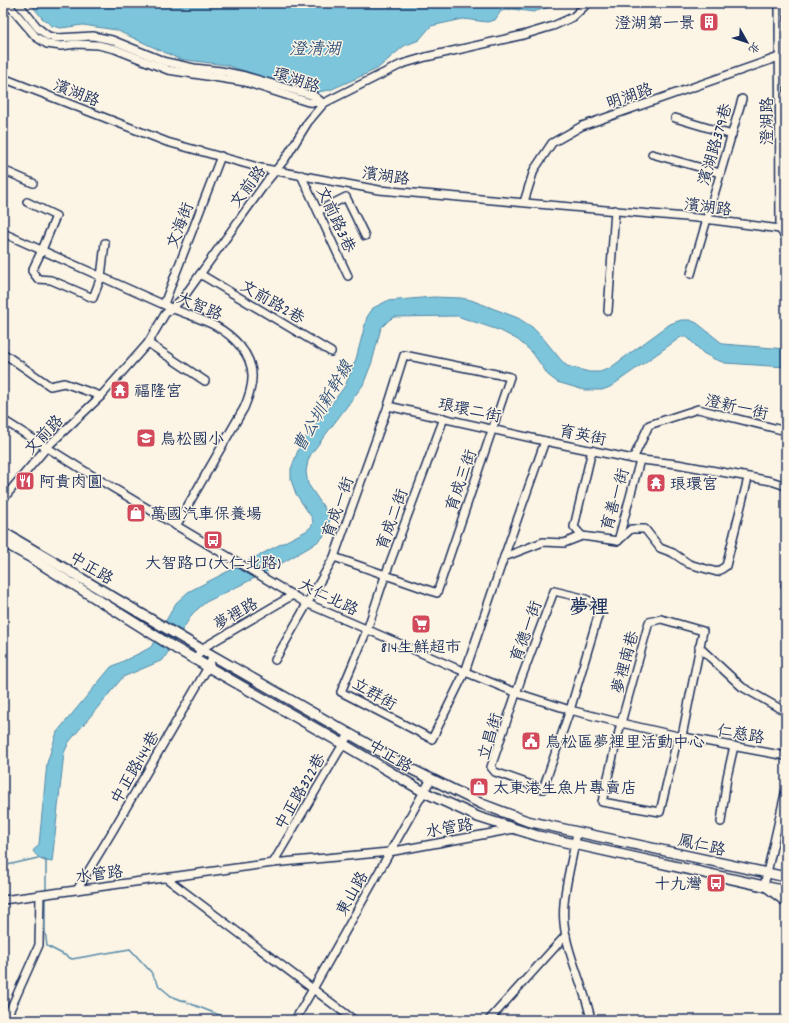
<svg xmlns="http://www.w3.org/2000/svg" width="789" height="1023" font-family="Dekko,'LXGW WenKai TC',sans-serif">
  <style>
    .water { fill: #7bc5db; stroke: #5589a9 }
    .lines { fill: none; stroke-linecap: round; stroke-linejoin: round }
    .stream { stroke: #5589a9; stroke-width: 1.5 }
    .minor-casing { stroke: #1b2f5e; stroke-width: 10 }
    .major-casing { stroke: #1b2f5e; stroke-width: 12 }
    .minor { stroke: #fcf5e5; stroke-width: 7 }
    .major { stroke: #fcf5e5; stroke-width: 9 }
    .labels { text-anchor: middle; stroke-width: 3; stroke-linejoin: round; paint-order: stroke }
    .poi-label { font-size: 16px; fill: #1b2f5e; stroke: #fcf5e5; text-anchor: start }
    .street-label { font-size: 16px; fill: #1b2f5e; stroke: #fcf5e5 }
    .water-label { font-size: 17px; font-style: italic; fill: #33547d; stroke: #fcf5e5 }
    .district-label { font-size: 20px; font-weight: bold; fill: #1b2f5e; stroke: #fcf5e5 }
  </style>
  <rect width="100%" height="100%" fill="#fcf5e5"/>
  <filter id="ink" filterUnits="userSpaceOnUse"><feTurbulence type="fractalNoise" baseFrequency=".025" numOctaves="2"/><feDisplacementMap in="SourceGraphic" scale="8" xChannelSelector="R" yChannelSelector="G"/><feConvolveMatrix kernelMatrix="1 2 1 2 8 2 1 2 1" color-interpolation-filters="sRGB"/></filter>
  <g filter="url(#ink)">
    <g class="water">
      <path d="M30,3H563L533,12L512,9L501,11L495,20L487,22L463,19L431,26L419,40L404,46L377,69L330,90L311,93L226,65L179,59L116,30L83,25L61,28L52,26L42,18Z"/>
      <path d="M433,297L461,298L471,300L518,318L532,327L543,338L561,360L567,366L589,372H600L610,368L670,324L681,320H690L697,323L723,344L786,349V367L725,363L714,359L703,353L687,337H681L610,387L602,390H584L557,382L548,375L532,352L518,340L501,331L457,316L394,317L389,320L381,328L372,362L363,385L311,454L308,461L306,472L308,484L327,512L330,520L326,534L320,540L310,547L261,575L206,602L193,613L163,660L123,677L69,742L64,753L52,862C43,861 38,858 33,851L39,844L47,763L57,732L111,667L142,652L151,647L176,603L188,592L306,531L311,527L313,523L312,518L296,494L291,480V469L300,445L345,386L356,359L367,317L373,308L387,301Z"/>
    </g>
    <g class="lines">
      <g class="stream">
        <path d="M3,866L38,858L46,861"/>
        <path d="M46,891V861"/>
        <path d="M45,897V931L47,946L72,959L130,949L151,972L159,986L171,996L232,1020"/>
      </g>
      <defs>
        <g id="minor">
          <path d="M7,3L36,37L47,44L61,46L76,44L98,45L115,49L168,70L245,82L308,102L324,103"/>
          <path d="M18,3L38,28L48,36L57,38L93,36L112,40L166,62L194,68L221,71L245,76L314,96L323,103"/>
          <path d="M779,3L780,229L786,238"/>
          <path d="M3,78L167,142L261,168L379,190L697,218L780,229"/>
          <path d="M675,118L732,135"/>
          <path d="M652,154L720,173"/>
          <path d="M3,170L33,183"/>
          <path d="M301,175L348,276"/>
          <path d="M27,202L56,216L42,250L32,271L38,279L51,280L93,298L101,277L105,243"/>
          <path d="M524,202L534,170L552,143L582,126L779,57"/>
          <path d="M318,211L346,197L365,236"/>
          <path d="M3,233C58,258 114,282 169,307C196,319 220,322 240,346C257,366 254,385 244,408L176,526"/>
          <path d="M200,274L331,352"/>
          <path d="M691,274L742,99"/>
          <path d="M164,304L221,156"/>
          <path d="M608,311L615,210"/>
          <path d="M148,343L205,381"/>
          <path d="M3,353L50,386L64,383L101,396"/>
          <path d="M388,406L545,441"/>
          <path d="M444,418L385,576L367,630L341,692L432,739L465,672L504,557L545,441L633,459L677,464L771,481L786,486"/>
          <path d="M3,420L83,470L306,603L458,669L517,693L570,710L621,723L678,736L786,756"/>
          <path d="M592,450L574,527L582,536L618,541L640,460"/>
          <path d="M633,459L649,425L698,409L786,431"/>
          <path d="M3,499L47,447L101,396L148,343L165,314L183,298L267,181L285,159L308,122L324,103L402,64L426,57L523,35L553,26L573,17L588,3"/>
          <path d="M618,541L631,529H645L660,548L673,553L689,564L717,572L726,566L748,478"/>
          <path d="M504,557L543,542L564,543L582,536"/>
          <path d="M785,585L786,583"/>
          <path d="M554,591L583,598L601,606L570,710L543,789L495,772L491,767L521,679Z"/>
          <path d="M699,647L742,687L786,712"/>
          <path d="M196,659L201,649L293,595"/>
          <path d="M275,660L334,557L388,406L404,355L510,377L437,593L334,557"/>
          <path d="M678,736L660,812L602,802L621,723L649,622L661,619L703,631L682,736"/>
          <path d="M786,789L764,886L786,903"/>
          <path d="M721,822L727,777L734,746"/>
          <path d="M577,832C573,858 561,897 564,923C567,956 585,987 591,1020"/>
          <path d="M273,863L349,734"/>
          <path d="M166,878L354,1020"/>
          <path d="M77,890L112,832L208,667L213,656"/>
          <path d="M3,900L273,863L389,852L514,829"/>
          <path d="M6,1019L39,945L40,895"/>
          <path d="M295,1020L313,989L431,779"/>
          <path d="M489,1020L566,935"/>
        </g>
        <g id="major">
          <path d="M3,532L201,649L411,769L482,804L527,821L786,877"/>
          <path d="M3,542L28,556L175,648L343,744L424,792L478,817L538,836L786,891"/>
        </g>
      </defs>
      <use href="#minor" class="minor-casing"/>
      <use href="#major" class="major-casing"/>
      <use href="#minor" class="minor"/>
      <use href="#major" class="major"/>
    </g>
  </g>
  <defs>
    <symbol id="building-square" viewBox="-11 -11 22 22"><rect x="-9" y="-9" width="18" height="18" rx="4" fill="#d1495b" stroke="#fcf5e5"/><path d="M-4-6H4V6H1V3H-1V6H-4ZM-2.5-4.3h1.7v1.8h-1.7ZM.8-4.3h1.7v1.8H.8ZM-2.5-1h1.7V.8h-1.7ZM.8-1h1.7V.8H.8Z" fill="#fff"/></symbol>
    <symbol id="temple-square" viewBox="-11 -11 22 22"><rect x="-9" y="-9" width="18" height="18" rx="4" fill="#d1495b" stroke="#fcf5e5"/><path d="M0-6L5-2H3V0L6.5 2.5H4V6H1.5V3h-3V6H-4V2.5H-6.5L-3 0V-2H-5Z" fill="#fff"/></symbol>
    <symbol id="school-square" viewBox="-11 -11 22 22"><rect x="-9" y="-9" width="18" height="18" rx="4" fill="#d1495b" stroke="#fcf5e5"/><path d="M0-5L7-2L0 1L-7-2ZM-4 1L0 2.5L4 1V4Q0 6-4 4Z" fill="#fff"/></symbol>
    <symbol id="restaurant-square" viewBox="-11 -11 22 22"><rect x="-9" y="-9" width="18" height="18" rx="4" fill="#d1495b" stroke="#fcf5e5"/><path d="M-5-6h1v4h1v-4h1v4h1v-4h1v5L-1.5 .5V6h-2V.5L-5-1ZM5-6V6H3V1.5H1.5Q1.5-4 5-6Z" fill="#fff"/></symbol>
    <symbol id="shop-square" viewBox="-11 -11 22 22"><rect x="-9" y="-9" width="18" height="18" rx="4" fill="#d1495b" stroke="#fcf5e5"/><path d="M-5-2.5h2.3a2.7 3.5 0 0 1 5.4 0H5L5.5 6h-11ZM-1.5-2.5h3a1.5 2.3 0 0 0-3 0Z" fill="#fff"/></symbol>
    <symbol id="bus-square" viewBox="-11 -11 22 22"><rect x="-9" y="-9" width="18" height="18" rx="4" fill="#d1495b" stroke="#fcf5e5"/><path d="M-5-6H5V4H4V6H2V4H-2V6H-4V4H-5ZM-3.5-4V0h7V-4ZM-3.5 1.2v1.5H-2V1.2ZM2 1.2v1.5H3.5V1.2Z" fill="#fff"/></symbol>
    <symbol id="supermarket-square" viewBox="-11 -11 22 22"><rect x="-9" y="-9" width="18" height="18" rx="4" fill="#d1495b" stroke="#fcf5e5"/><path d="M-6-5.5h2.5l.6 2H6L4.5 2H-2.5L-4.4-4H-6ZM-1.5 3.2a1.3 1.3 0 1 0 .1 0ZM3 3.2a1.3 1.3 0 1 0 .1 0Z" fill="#fff"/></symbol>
    <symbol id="civic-square" viewBox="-11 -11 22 22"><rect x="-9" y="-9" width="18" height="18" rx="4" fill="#d1495b" stroke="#fcf5e5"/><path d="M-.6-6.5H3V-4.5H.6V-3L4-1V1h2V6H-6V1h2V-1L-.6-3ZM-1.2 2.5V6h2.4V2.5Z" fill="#fff"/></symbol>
  </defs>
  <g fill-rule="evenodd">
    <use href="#building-square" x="698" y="11" width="22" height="22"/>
    <use href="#temple-square" x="109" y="379" width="22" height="22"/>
    <use href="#school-square" x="135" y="427" width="22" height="22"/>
    <use href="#restaurant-square" x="14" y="470" width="22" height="22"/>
    <use href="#temple-square" x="645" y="472" width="22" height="22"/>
    <use href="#shop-square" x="125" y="502" width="22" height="22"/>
    <use href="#bus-square" x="202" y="529" width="22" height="22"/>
    <use href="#supermarket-square" x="410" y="613" width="22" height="22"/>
    <use href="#civic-square" x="520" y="730" width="22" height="22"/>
    <use href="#shop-square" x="468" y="776" width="22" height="22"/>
    <use href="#bus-square" x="705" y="872" width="22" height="22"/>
  </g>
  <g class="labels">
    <g class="poi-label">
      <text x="695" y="28" text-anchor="end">澄湖第一景</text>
      <text x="134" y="396">福隆宮</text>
      <text x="160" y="444">鳥松國小</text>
      <text x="39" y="487">阿貴肉圓</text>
      <text x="670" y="489">琅環宮</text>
      <text x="150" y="519">萬國汽車保養場</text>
      <text x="213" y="568" text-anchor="middle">大智路口(大仁北路)</text>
      <text x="421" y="652" text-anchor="middle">814生鮮超市</text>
      <text x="545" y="747">鳥松區夢裡里活動中心</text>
      <text x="493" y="793">太東港生魚片專賣店</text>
      <text x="702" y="889" text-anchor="end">十九灣</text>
    </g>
    <g class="street-label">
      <text transform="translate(297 79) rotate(19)" y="6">環湖路</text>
      <text transform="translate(77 92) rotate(21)" y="6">濱湖路</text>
      <text transform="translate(629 95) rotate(-19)" y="6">明湖路</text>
      <text transform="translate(766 121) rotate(-90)" y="6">澄湖路</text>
      <text transform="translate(714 144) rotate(-74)" y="6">濱湖路379巷</text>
      <text transform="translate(386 175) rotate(8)" y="6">濱湖路</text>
      <text transform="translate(247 186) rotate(-53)" y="6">文前路</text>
      <text transform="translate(708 206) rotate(7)" y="6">濱湖路</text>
      <text transform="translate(337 219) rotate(65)" y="6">文前路3巷</text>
      <text transform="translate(179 225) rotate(-69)" y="6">文海街</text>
      <text transform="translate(273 301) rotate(30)" y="6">文前路2巷</text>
      <text transform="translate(200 305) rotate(23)" y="6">大智路</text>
      <text transform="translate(737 406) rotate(13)" y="6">澄新一街</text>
      <text transform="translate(470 409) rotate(12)" y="6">琅環二街</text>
      <text transform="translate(43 434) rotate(-46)" y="6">文前路</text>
      <text transform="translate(583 434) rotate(12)" y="6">育英街</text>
      <text transform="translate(460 480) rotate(-71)" y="6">育成三街</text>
      <text transform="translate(614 499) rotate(-74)" y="6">育善一街</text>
      <text transform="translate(337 507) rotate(-70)" y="6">育成一街</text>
      <text transform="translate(391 519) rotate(-70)" y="6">育成二街</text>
      <text transform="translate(92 567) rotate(31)" y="6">中正路</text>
      <text transform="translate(329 596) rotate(26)" y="6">大仁北路</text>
      <text transform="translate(235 613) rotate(-30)" y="6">夢裡路</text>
      <text transform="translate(525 631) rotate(-70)" y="6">育德一街</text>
      <text transform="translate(624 662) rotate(-75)" y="6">夢裡南巷</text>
      <text transform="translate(375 693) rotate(30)" y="6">立群街</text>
      <text transform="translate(741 733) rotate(10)" y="6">仁慈路</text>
      <text transform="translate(489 736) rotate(-73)" y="6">立昌街</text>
      <text transform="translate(391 755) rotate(31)" y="6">中正路</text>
      <text transform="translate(134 767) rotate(-60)" y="6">中正路144巷</text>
      <text transform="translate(299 791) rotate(-60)" y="6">中正路322巷</text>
      <text transform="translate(449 827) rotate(-10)" y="6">水管路</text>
      <text transform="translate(702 844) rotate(13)" y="6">鳳仁路</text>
      <text transform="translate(99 873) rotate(-7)" y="6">水管路</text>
      <text transform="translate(351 893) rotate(-61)" y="6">東山路</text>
    </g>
    <g class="water-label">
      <text x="315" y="54">澄清湖</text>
      <text transform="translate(322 406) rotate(-60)" y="6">曹公圳新幹線</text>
    </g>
    <g class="district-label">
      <text x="589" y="613">夢裡</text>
    </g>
  </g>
  <rect width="789" height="1023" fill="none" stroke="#fcf5e5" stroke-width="16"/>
  <rect x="8" y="8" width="773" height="1007" fill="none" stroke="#1b2f5e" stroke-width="1.5" filter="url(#ink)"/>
  <g transform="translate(747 42) rotate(129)" stroke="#fcf5e5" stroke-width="3" paint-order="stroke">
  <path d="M0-3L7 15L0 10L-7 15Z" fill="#1b2f5e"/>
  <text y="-6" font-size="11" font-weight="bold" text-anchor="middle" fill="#1b2f5e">北</text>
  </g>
</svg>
